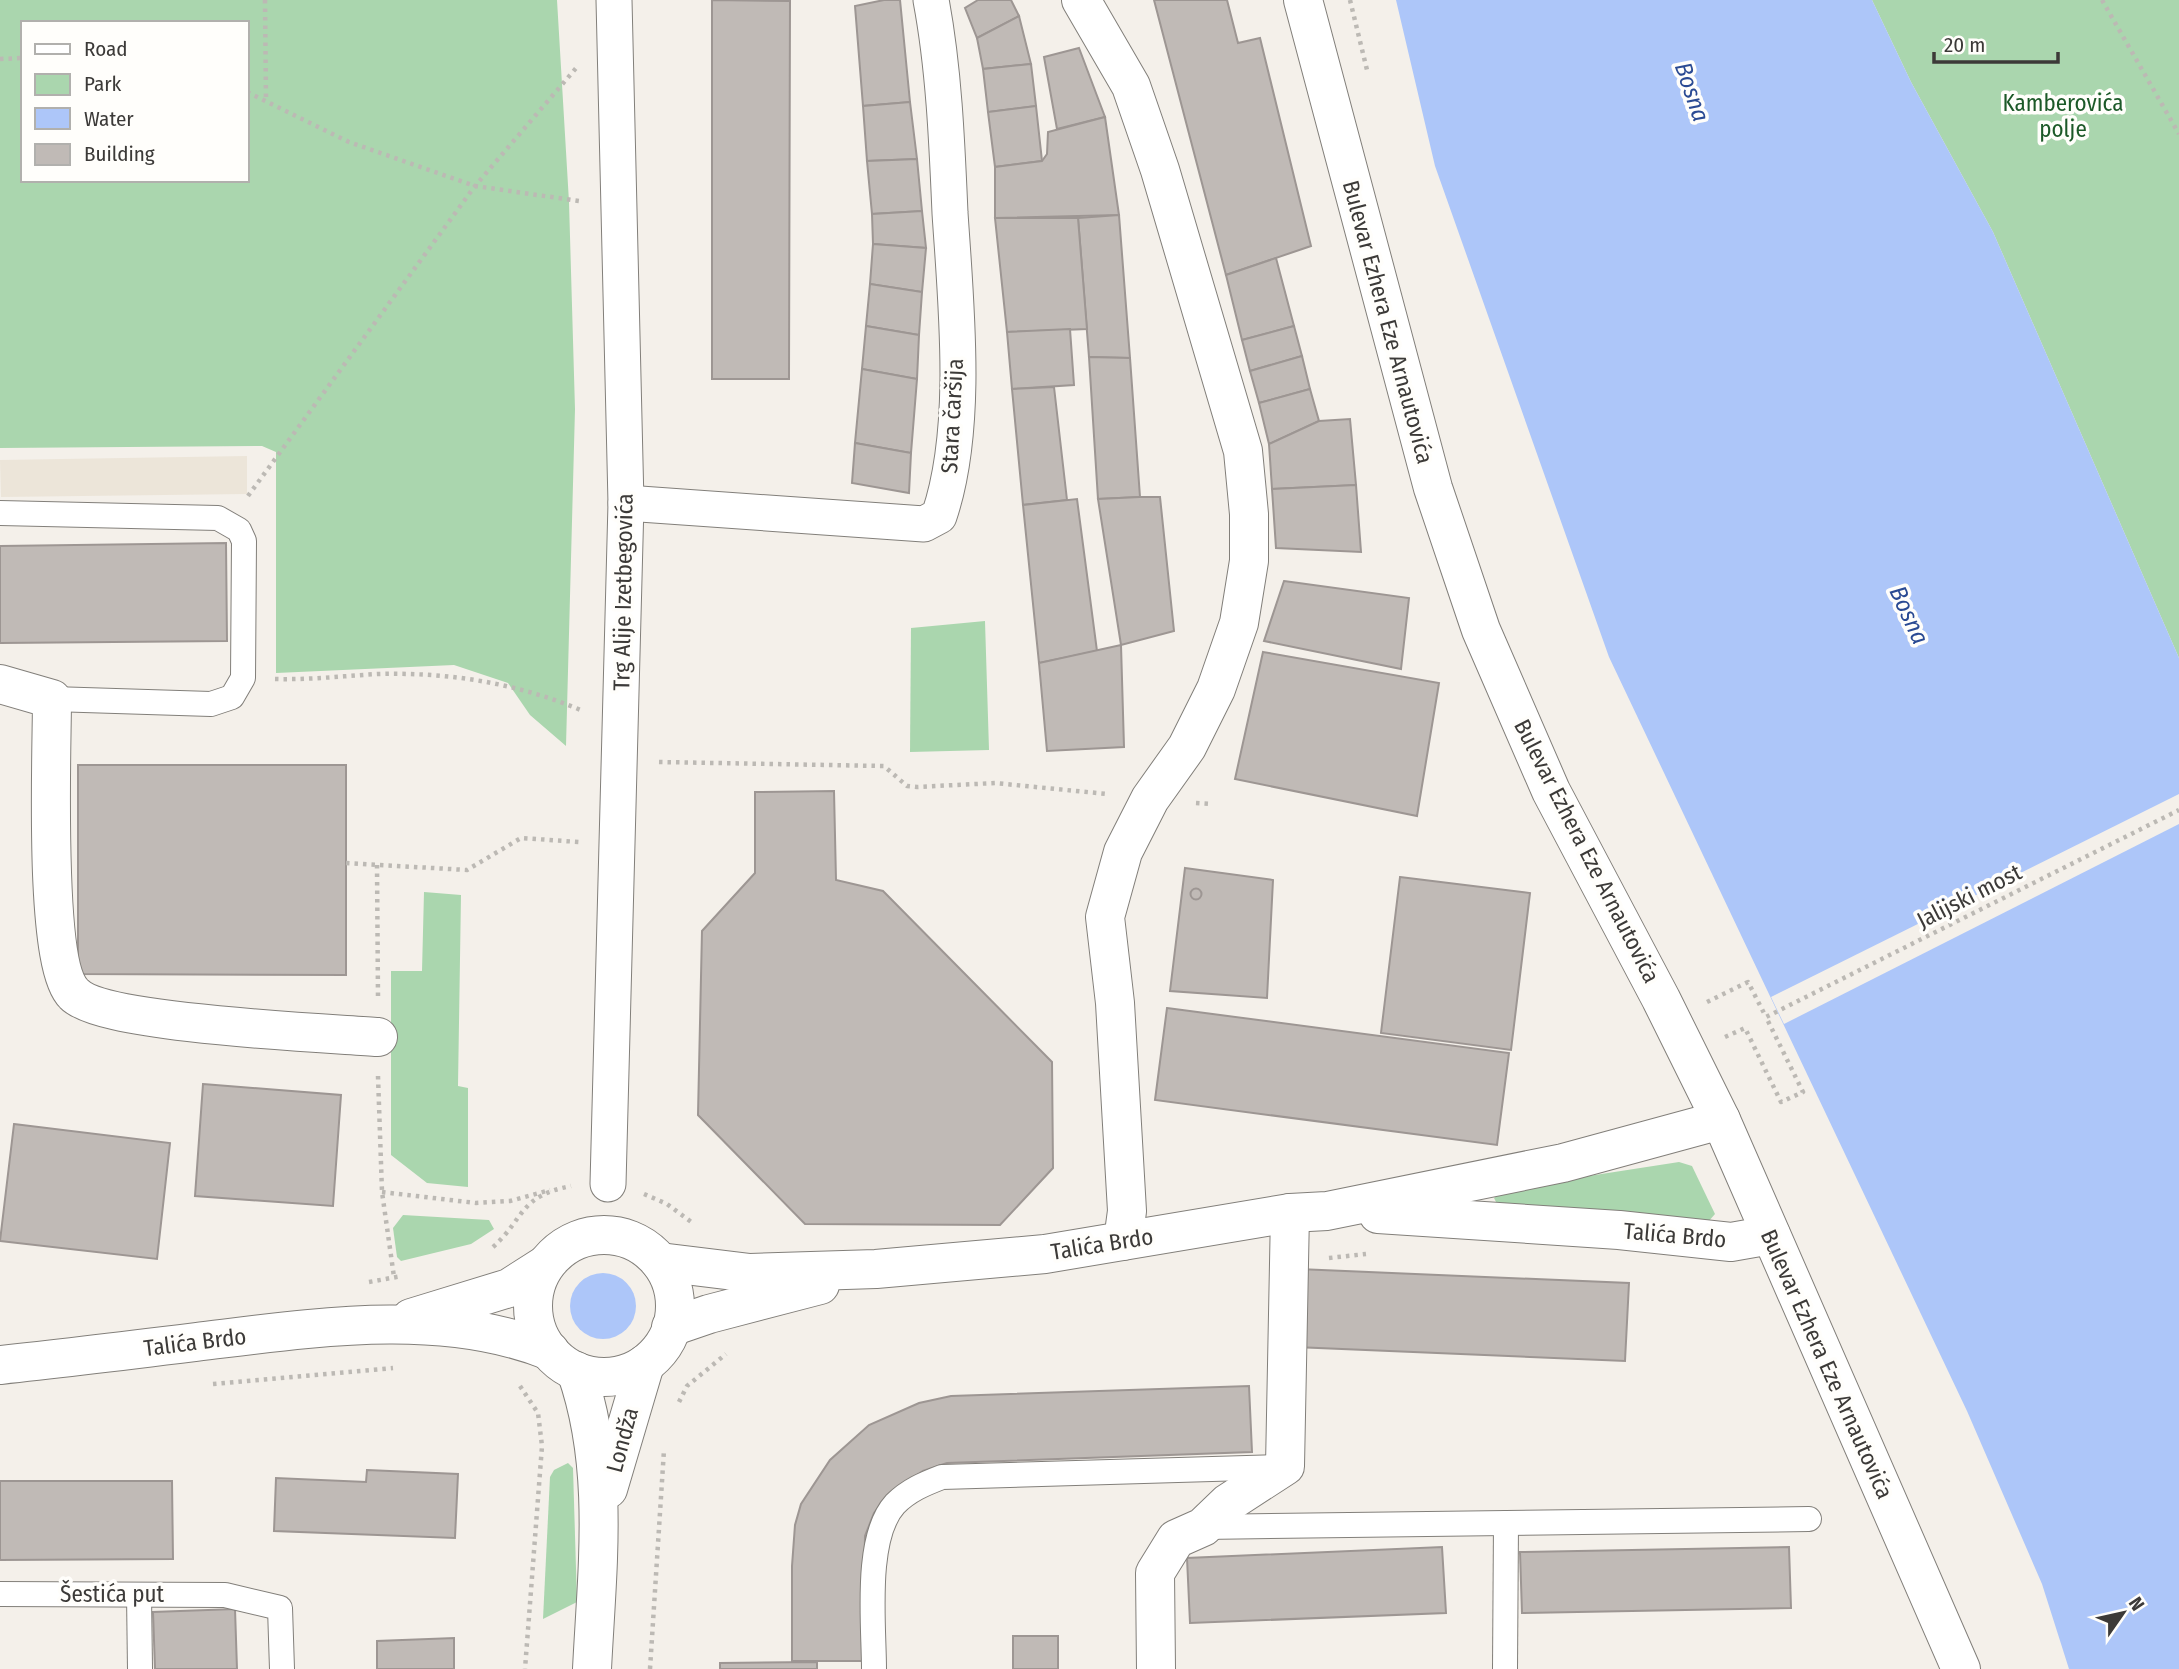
<svg xmlns="http://www.w3.org/2000/svg" width="2179" height="1669" font-family="'Fira Sans Condensed',sans-serif">
  <style>
    .built { fill: #ece5d9 }
    .green { fill: #aad6ae; fill-rule: evenodd }
    .water { fill: #adc6f9 }
    .pier { fill: #f4f0ea }
    .building { fill: #c0bab6; stroke: #9d9693; stroke-width: 2 }
    .lines { fill: none; stroke-linecap: round; stroke-linejoin: round }
    .service-casing { stroke: #827f7a; stroke-width: 26 }
    .pedestrian-casing { stroke: #827f7a; stroke-width: 37 }
    .minor-casing { stroke: #827f7a; stroke-width: 40 }
    .tertiary-casing { stroke: #827f7a; stroke-width: 40 }
    .path { stroke: #bcb9b4; stroke-width: 4.5; stroke-dasharray: 3.5 5; stroke-linecap: butt }
    .service { stroke: #fff; stroke-width: 24 }
    .pedestrian { stroke: #fff; stroke-width: 35 }
    .minor { stroke: #fff; stroke-width: 38 }
    .tertiary { stroke: #fff; stroke-width: 38 }
    .labels { text-anchor: middle; stroke-width: 7; stroke-linejoin: round; paint-order: stroke }
    .park-label { font-size: 23px; fill: #1c5928; stroke: #fffefb }
    .street-label { font-size: 23px; fill: #3c3a38; stroke: #fffefb }
    .water-label { font-size: 24px; font-style: italic; fill: #2a4a93; stroke: #fffefb }
  </style>
  <rect width="100%" height="100%" fill="#f4f0ea"/>
  <path class="built" d="M247,456V494L1,497L0,460Z"/>
  <g class="green">
    <path d="M0,0H557L569,202L575,409L566,746L530,715L508,683L454,665L276,673V452L262,446L0,448ZM23,23H247V180H23Z"/>
    <path d="M1872,0H2179V658L1993,232L1911,82Z"/>
    <path d="M985,621L989,750L910,752L911,628Z"/>
    <path d="M424,892L461,895L458,1086L468,1088V1187L427,1183L391,1155V971H422Z"/>
    <path d="M1679,1162L1692,1166L1715,1214L1708,1222L1498,1206L1494,1198L1504,1189Z"/>
    <path d="M403,1215L489,1220L494,1229L471,1244L401,1261L397,1257L393,1228Z"/>
    <path d="M568,1463L573,1468L577,1602L543,1619L550,1477L554,1470Z"/>
  </g>
  <g class="water">
    <path d="M1396,0H1872L1911,82L1993,232L2179,658V1669H2069L2042,1584L1967,1411L1609,657L1435,166Z"/>
    <circle cx="603" cy="1306" r="33"/>
  </g>
  <path class="pier" d="M2179,794V824L1784,1024L1771,997Z"/>
  <g class="building">
    <path d="M712,0L790,1L789,379H712Z"/>
    <path d="M884,0H900L910,102L863,106L855,6Z"/>
    <path d="M978,0H1011L1019,16L977,38L965,8Z"/>
    <path d="M1154,0H1227L1238,43L1260,38L1311,246L1226,275Z"/>
    <path d="M1019,16L1031,64L983,69L977,38Z"/>
    <path d="M1079,48L1105,117L1057,129L1044,57Z"/>
    <path d="M1031,64L1036,106L988,112L983,69Z"/>
    <path d="M910,102L917,159L867,161L863,106Z"/>
    <path d="M1036,106L1042,161L995,167L988,112Z"/>
    <path d="M1105,117L1119,215L995,218V167L1042,161L1047,154L1048,132Z"/>
    <path d="M917,159L922,211L872,214L867,161Z"/>
    <path d="M922,211L926,248L873,244L872,214Z"/>
    <path d="M1119,215L1130,358L1089,357L1078,218Z"/>
    <path d="M995,218H1078L1087,329L1007,332Z"/>
    <path d="M873,244L926,248L922,292L870,284Z"/>
    <path d="M1276,258L1294,326L1242,340L1226,275Z"/>
    <path d="M870,284L922,292L919,335L866,326Z"/>
    <path d="M866,326L919,335L917,379L862,369Z"/>
    <path d="M1294,326L1302,356L1250,371L1242,340Z"/>
    <path d="M1070,329L1074,385L1012,389L1007,332Z"/>
    <path d="M1302,356L1310,389L1259,403L1250,371Z"/>
    <path d="M1089,357L1130,358L1140,497L1098,499Z"/>
    <path d="M862,369L917,379L911,453L855,443Z"/>
    <path d="M1054,387L1067,500L1023,505L1012,389Z"/>
    <path d="M1310,389L1319,421L1269,444L1259,403Z"/>
    <path d="M1350,419L1356,485L1272,489L1269,444L1319,421Z"/>
    <path d="M855,443L911,453L909,493L852,483Z"/>
    <path d="M1356,485L1361,552L1276,548L1272,489Z"/>
    <path d="M1140,497H1160L1174,631L1121,645L1098,499Z"/>
    <path d="M1077,499L1097,651L1039,663L1023,505Z"/>
    <path d="M226,543L227,641L0,643V546Z"/>
    <path d="M1284,581L1409,598L1401,669L1264,641Z"/>
    <path d="M1121,645L1124,747L1047,751L1039,663Z"/>
    <path d="M1263,652L1439,683L1417,816L1235,779Z"/>
    <path d="M78,765H346V975L78,974Z"/>
    <path d="M834,791L836,880L883,891L1052,1062L1053,1168L1000,1225L805,1224L698,1115L702,931L755,873V792Z"/>
    <path d="M1185,868L1273,880L1267,998L1170,991Z"/>
    <path d="M1400,877L1530,893L1511,1050L1381,1033Z"/>
    <circle cx="1196" cy="894" r="5.5"/>
    <path d="M1167,1008L1509,1053L1497,1145L1155,1100Z"/>
    <path d="M203,1084L341,1095L333,1206L195,1196Z"/>
    <path d="M14,1124L170,1143L157,1259L0,1241Z"/>
    <path d="M1298,1269L1629,1283L1625,1361L1295,1347Z"/>
    <path d="M1249,1386L1252,1452L947,1463L923,1471L889,1494L874,1513L865,1536L863,1661H792V1566L795,1525L801,1504L830,1460L869,1425L919,1403L951,1396Z"/>
    <path d="M367,1470L458,1474L455,1538L274,1531L276,1478L366,1482Z"/>
    <path d="M0,1481H172L173,1559L0,1560Z"/>
    <path d="M1442,1547L1446,1613L1190,1623L1187,1558Z"/>
    <path d="M1789,1547L1791,1608L1522,1613L1520,1552Z"/>
    <path d="M235,1609L237,1669H155L153,1612Z"/>
    <rect x="1013" y="1636" width="45" height="33"/>
    <path d="M454,1638V1669H377V1641Z"/>
    <path d="M817,1662V1669H720V1663Z"/>
  </g>
  <g class="lines">
    <defs>
      <g id="service">
        <path d="M0,513L218,518L239,530L244,541L243,678L232,697L211,704L52,699"/>
        <path d="M1203,1527L1809,1519"/>
        <path d="M0,1594L225,1595L280,1608L282,1669"/>
        <path d="M139,1595L140,1669"/>
        <path d="M874,1669C874,1625 864,1538 895,1504C909,1490 924,1484 942,1477L1280,1467"/>
        <path d="M1505,1669L1506,1523"/>
      </g>
      <g id="pedestrian">
        <path d="M626,503L924,524L939,516C969,428 956,305 950,213C947,143 944,69 931,0"/>
        <path d="M608,1184L626,503L614,0"/>
      </g>
      <g id="minor">
        <path d="M1081,0L1131,86L1160,170L1243,451L1249,514V561L1239,623L1216,689L1187,747L1150,799L1123,852L1105,917L1115,1003L1127,1211L1123,1241"/>
        <path d="M0,684L52,699C52,750 43,964 74,994C103,1024 326,1033 378,1037"/>
        <path d="M1378,1214L1619,1230L1731,1242L1771,1235"/>
        <circle cx="604" cy="1306" r="71"/>
        <path d="M660,1262L750,1273L876,1269L1045,1254L1290,1213L1327,1211L1563,1163L1721,1120"/>
        <path d="M411,1318L509,1288L545,1265"/>
        <path d="M671,1327L709,1314L820,1285"/>
        <path d="M0,1365C66,1358 131,1350 196,1342C312,1328 440,1307 550,1351"/>
        <path d="M576,1371C610,1467 597,1569 592,1669"/>
        <path d="M608,1489L645,1364"/>
        <path d="M1156,1669L1155,1573L1176,1539L1203,1527L1228,1503L1285,1466L1290,1213"/>
      </g>
      <path id="tertiary" d="M1303,0L1433,488L1481,630L1551,791L1661,999L1721,1120L1961,1669"/>
    </defs>
    <use href="#service" class="service-casing"/>
    <use href="#pedestrian" class="pedestrian-casing"/>
    <use href="#minor" class="minor-casing"/>
    <use href="#tertiary" class="tertiary-casing"/>
    <g class="path">
      <path d="M265,0L266,101"/>
      <path d="M1350,0L1367,70"/>
      <path d="M2102,0L2179,134"/>
      <path d="M0,59L23,58"/>
      <path d="M247,92L349,142L475,186L579,201"/>
      <path d="M248,496L475,186L577,67"/>
      <path d="M275,679C309,680 343,676 377,674C449,672 517,683 583,711"/>
      <path d="M659,762L884,766L907,786L917,787L995,783L1107,794"/>
      <path d="M1196,803L1211,804"/>
      <path d="M346,863L467,870L521,838L579,842"/>
      <path d="M377,865L378,997"/>
      <path d="M1707,1002L1748,982L1766,1017"/>
      <path d="M1725,1037L1745,1028L1781,1102L1803,1092L1766,1017L2179,810"/>
      <path d="M378,1076L382,1192L394,1277"/>
      <path d="M382,1192L476,1203L510,1201L550,1190"/>
      <path d="M644,1194L667,1204L694,1224"/>
      <path d="M493,1247C525,1218 519,1196 571,1186"/>
      <path d="M1329,1258L1366,1254"/>
      <path d="M369,1282L402,1276"/>
      <path d="M213,1384L393,1368"/>
      <path d="M520,1386L538,1413L542,1446L525,1669"/>
      <path d="M679,1402L687,1386L726,1354"/>
      <path d="M650,1669L664,1450"/>
    </g>
    <use href="#service" class="service"/>
    <use href="#pedestrian" class="pedestrian"/>
    <use href="#minor" class="minor"/>
    <use href="#tertiary" class="tertiary"/>
  </g>
  <g class="labels">
    <g class="park-label">
      <text x="2063" y="111">Kamberovića<tspan x="2063" dy="26">polje</tspan></text>
    </g>
    <g class="street-label">
      <text transform="translate(1388 322) rotate(75)" y="8">Bulevar Ezhera Eze Arnautovića</text>
      <text transform="translate(952 416) rotate(-87)" y="8">Stara čaršija</text>
      <text transform="translate(623 592) rotate(-89)" y="8">Trg Alije Izetbegovića</text>
      <text transform="translate(1587 851) rotate(63)" y="8">Bulevar Ezhera Eze Arnautovića</text>
      <text transform="translate(1969 896) rotate(-27)" y="8">Jalijski most</text>
      <text transform="translate(1675 1235) rotate(5)" y="8">Talića Brdo</text>
      <text transform="translate(1102 1244) rotate(-9)" y="8">Talića Brdo</text>
      <text transform="translate(195 1342) rotate(-7)" y="8">Talića Brdo</text>
      <text transform="translate(1827 1364) rotate(66)" y="8">Bulevar Ezhera Eze Arnautovića</text>
      <text transform="translate(622 1440) rotate(-75)" y="8">Londža</text>
      <text x="112" y="1602">Šestića put</text>
    </g>
    <g class="water-label">
      <text transform="translate(1692 92) rotate(71)" y="8">Bosna</text>
      <text transform="translate(1909 615) rotate(65)" y="8">Bosna</text>
    </g>
  </g>
  <rect x="21" y="21" width="228" height="161" fill="#fffefb" stroke="#b1b0ad" stroke-width="2"/>
  <rect x="35" y="44" width="35" height="10" fill="#ffffff" stroke="#b1b0ad" stroke-width="2"/>
  <text x="84" y="56" font-size="21" fill="#3c3a38">Road</text>
  <rect x="35" y="74" width="35" height="21" fill="#aad6ae" stroke="#b1b0ad" stroke-width="2"/>
  <text x="84" y="91" font-size="21" fill="#3c3a38">Park</text>
  <rect x="35" y="108" width="35" height="21" fill="#adc6f9" stroke="#b1b0ad" stroke-width="2"/>
  <text x="84" y="126" font-size="21" fill="#3c3a38">Water</text>
  <rect x="35" y="144" width="35" height="21" fill="#c0bab6" stroke="#b1b0ad" stroke-width="2"/>
  <text x="84" y="161" font-size="21" fill="#3c3a38">Building</text>
  <g transform="translate(2123 1613) rotate(56)" stroke="#fffefb" stroke-width="5" paint-order="stroke">
  <path d="M0-5L12 26L0 18L-12 26Z" fill="#3c3a38"/>
  <text y="-10" font-size="19" font-weight="bold" text-anchor="middle" fill="#3c3a38">N</text>
  </g>
  <path d="M1934 52v10h124v-10" fill="none" stroke="#3c3a38" stroke-width="3.5"/>
  <text x="1944" y="52" font-size="21" fill="#3c3a38" stroke="#fffefb" stroke-width="5" paint-order="stroke">20 m</text>
</svg>
